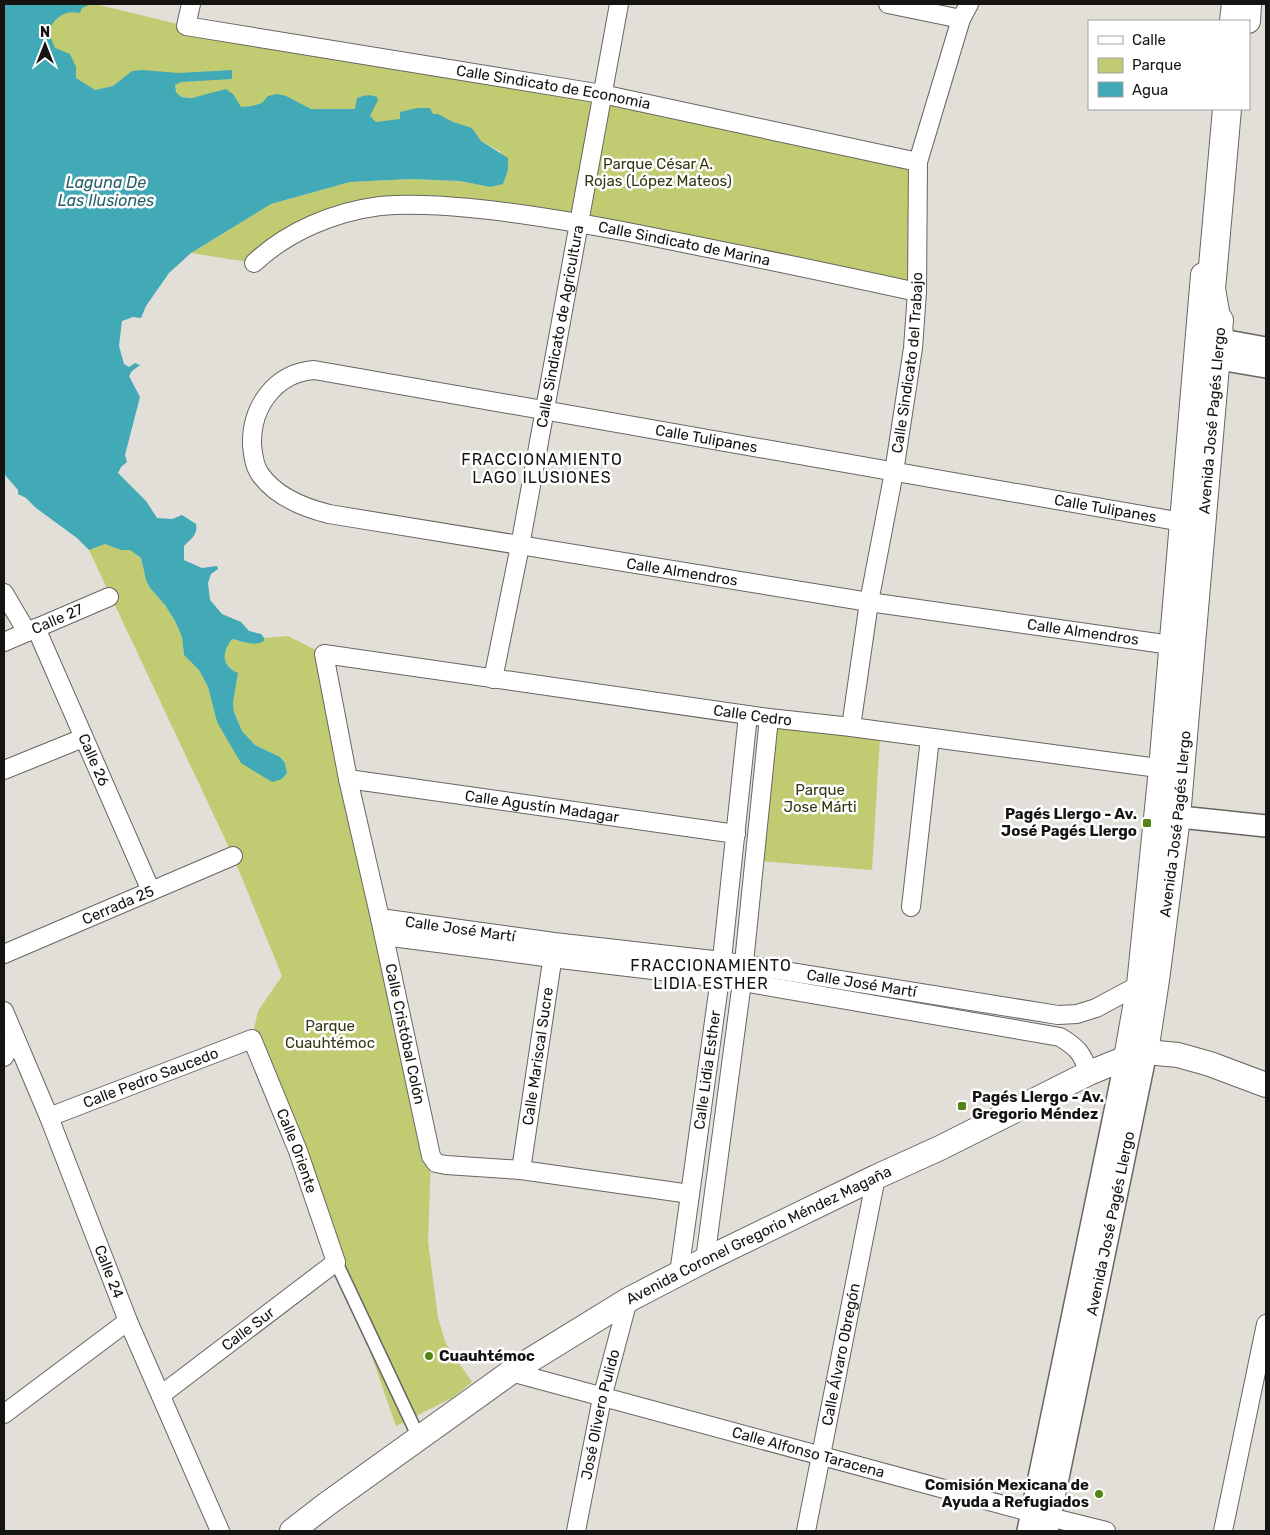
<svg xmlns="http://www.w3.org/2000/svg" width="1270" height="1535" font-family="Rubik,sans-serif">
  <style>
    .green { fill: #c1cb71 }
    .water { fill: #42a9b6 }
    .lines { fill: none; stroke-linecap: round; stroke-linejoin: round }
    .pedestrian-casing { stroke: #696561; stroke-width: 15 }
    .minor-casing { stroke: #696561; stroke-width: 20 }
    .tertiary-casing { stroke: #696561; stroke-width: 24 }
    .secondary-casing { stroke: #696561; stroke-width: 26 }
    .trunk-casing { stroke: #696561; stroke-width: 30 }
    .pedestrian { stroke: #fff; stroke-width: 12 }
    .minor { stroke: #fff; stroke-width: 18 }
    .tertiary { stroke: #fff; stroke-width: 21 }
    .secondary { stroke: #fff; stroke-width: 24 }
    .trunk { stroke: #fff; stroke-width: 28 }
    .poi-dot { fill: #548417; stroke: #fff; stroke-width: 2 }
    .labels { text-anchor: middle; stroke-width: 5; stroke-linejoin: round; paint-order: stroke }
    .street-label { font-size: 15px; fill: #151412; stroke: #fff }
    .park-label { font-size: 15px; fill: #343810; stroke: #fff }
    .poi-label { font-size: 15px; font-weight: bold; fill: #151412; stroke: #fff; text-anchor: end }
    .water-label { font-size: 16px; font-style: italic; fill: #275f67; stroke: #fff }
    .neighbourhood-label { font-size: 16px; letter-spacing: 1px; fill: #151412; stroke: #fff }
  </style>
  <rect width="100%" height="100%" fill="#e2ded8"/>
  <g class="green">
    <path d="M73,4H95L186,26L602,94L918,162L917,292L484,210L347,213L254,263L191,253L271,204L350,182L411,179L460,181L490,187L501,152L481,141L472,128L376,122L278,103L261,108L241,107L214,99L181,97L113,86L95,90C89,86 80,82 75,77C68,69 46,39 49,29C53,18 65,12 73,4Z"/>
    <path d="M105,544L130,550L141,558L144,572L150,588L165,605L175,621L182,637L184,655L199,670L208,687L217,722L282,779L287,773L285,763L280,757L255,745L242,731L234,712L233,703L238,673C222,666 221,653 232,639L244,642L264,641V638L288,636L324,654L431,1156L428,1241L438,1318L446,1344L472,1382L452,1398L396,1426L327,1228L252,1039L258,1011L282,976L233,856L89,550Z"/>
    <path d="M771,725L880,737L872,870L759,861Z"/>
  </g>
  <path class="water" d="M4,4H91L82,8L80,13C64,10 56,17 48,31L55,48L70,54L76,67V78L95,90L113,86L132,71L142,70L179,73L232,70V79L181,82L175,85L176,92L181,97L192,98L226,89L233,94L241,107L252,106L262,103L268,96L277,94L286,96L311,109H355L357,98C365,95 369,94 377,97L378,100L370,116L376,122L400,119V112L417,108H430L433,114H438L453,122L472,128L481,141L508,158V170L503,184L490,187L460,181L411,179L350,182L271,204L191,253L169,273L146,306L141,318L133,317L122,321L119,346L124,364L129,367L135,363L140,365L132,371L129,376L140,397L125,455L127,462L121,467L118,473L146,501L157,518L172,519L182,515L196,524C198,535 191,539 184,546V560L202,568L217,566L218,569L211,574L208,583L210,600L222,614L241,622L249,631L261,634L264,638V641C254,647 242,641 232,639C221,653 222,666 238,673L233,703L234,712L242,731L255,745L280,757L285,763L287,773L282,779L272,782L241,763L228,741L217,722L208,687L199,670L184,655L182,637L175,621L165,605L150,588L146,580L141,558L130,550H121L105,544L89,550L77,538L36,508L26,498L18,494V490L4,474Z"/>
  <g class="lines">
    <defs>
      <path id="pedestrian" d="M336,1262L419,1438"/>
      <g id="minor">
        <path id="s1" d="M191,4L186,26L602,94L918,162"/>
        <path d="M888,4L961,19"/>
        <path id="s2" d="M254,263C288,231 334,212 380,206C410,203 440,205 470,208C523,213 575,222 628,232C724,251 821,271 917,292"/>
        <path d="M4,593L27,632"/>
        <path id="s3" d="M36,628L151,891"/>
        <path id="s4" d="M4,642L109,597"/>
        <path id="s5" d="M1171,645L869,602L329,514C305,508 275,496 260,474C254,466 253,454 252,445C251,407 275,373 314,370L1182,522"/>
        <path id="s6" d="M493,679L520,546L619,4"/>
        <path id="s7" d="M851,727L869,602L894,472L913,348L917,292L918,162L961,19L969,4"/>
        <path d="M4,770L83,738"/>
        <path id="s8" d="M348,779L736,834"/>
        <path d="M911,907L930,738"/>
        <path id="s9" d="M380,918L554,942L722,961L1058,1015L1077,1014L1096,1008L1139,985L1146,983"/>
        <path d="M384,936L552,958L720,978L1060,1037C1078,1048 1082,1053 1089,1073"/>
        <path id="s10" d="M4,954L233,856"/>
        <path id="s11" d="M4,1011L49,1117L128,1321L220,1531"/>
        <path d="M4,1057L15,1038"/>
        <path id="s12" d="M49,1117L252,1039L298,1151L336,1262L161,1395"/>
        <path id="s13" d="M521,1170L554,948"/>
        <path id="s14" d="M690,1194L521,1170L446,1165L436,1163L431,1156L380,918L348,779L324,654L769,718L851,727L1173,770"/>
        <path d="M705,1260L742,982L769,718"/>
        <path id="s15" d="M679,1274L720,978L748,715"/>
        <path id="s16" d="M511,1372L1033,1513L1106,1531"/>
        <path d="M4,1414L128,1321"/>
        <path id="s17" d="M576,1531L602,1398L628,1300"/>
        <path id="s18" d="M806,1531L876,1177"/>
        <path d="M1223,1531L1266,1324"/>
      </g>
      <g id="tertiary">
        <path d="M1205,337L1266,348"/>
        <path d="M1201,356L1266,367"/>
        <path d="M1161,815L1266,826"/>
        <path d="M1028,1531L1126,1058"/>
        <path id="s19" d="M1047,1531L1146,1052"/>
      </g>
      <g id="secondary">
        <path d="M1248,21L1249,4"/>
        <path id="s20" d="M1146,1052L1157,980L1178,817L1221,320"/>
        <path d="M1126,1058L1139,985L1161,769L1203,275"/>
        <path id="s21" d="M292,1531L327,1504L511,1372L628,1300L705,1260L876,1177L940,1148L1089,1073L1126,1058L1146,1052L1178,1055L1210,1064L1266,1085"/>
      </g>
      <g id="trunk">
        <path d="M1234,21L1236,4"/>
        <path d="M1220,340L1211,289L1227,109"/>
      </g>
    </defs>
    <use href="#pedestrian" class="pedestrian-casing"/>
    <use href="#minor" class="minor-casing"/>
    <use href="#tertiary" class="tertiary-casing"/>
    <use href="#secondary" class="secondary-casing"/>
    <use href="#trunk" class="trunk-casing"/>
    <use href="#pedestrian" class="pedestrian"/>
    <use href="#minor" class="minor"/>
    <use href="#tertiary" class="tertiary"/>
    <use href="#secondary" class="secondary"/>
    <use href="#trunk" class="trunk"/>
  </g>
  <g class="poi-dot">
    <rect x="1142" y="818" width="10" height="10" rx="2.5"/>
    <rect x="957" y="1101" width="10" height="10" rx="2.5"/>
    <circle cx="429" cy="1356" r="5"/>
    <circle cx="1099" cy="1494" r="5"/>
  </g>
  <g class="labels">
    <g class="street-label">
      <text dy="5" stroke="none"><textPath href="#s1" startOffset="395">Calle Sindicato de Economia</textPath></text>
      <text dy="5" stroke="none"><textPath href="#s2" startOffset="448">Calle Sindicato de Marina</textPath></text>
      <text dy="5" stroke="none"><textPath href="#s6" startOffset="359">Calle Sindicato de Agricultura</textPath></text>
      <text dy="5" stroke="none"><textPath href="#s7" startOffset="369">Calle Sindicato del Trabajo</textPath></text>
      <text dy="5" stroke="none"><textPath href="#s20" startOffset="635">Avenida José Pagés Llergo</textPath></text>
      <text dy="5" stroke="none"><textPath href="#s5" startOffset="1470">Calle Tulipanes</textPath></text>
      <text dy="5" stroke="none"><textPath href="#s5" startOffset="1875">Calle Tulipanes</textPath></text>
      <text transform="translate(682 572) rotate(9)" y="5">Calle Almendros</text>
      <text dy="5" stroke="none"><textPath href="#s4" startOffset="58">Calle 27</textPath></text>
      <text transform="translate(1083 632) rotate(8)" y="5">Calle Almendros</text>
      <text dy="5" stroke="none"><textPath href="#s14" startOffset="1211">Calle Cedro</textPath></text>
      <text dy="5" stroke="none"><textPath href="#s3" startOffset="144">Calle 26</textPath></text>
      <text dy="5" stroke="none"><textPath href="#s8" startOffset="196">Calle Agustín Madagar</textPath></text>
      <text dy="5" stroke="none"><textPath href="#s20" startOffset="230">Avenida José Pagés Llergo</textPath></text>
      <text dy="5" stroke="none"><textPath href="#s10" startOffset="124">Cerrada 25</textPath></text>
      <text dy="5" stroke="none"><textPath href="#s9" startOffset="81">Calle José Martí</textPath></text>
      <text dy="5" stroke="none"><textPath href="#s9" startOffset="486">Calle José Martí</textPath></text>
      <text transform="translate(405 1034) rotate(78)" y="5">Calle Cristóbal Colón</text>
      <text dy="5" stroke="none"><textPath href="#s13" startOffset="115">Calle Mariscal Sucre</textPath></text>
      <text dy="5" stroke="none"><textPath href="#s15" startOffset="206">Calle Lidia Esther</textPath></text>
      <text dy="5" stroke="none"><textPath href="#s12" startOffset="109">Calle Pedro Saucedo</textPath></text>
      <text dy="5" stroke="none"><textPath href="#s12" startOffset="338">Calle Oriente</textPath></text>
      <text dy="5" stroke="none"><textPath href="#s19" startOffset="314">Avenida José Pagés Llergo</textPath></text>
      <text dy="5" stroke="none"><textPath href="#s21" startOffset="554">Avenida Coronel Gregorio Méndez Magaña</textPath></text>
      <text dy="5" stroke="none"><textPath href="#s11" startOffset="281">Calle 24</textPath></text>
      <text transform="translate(248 1329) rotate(-37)" y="5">Calle Sur</text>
      <text dy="5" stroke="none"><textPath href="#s18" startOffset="180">Calle Álvaro Obregón</textPath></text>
      <text dy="5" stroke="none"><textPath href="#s17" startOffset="119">José Olivero Pulido</textPath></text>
      <text dy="5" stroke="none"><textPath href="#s16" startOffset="308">Calle Alfonso Taracena</textPath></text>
    </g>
    <g class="park-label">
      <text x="658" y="169">Parque César A.<tspan x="658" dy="17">Rojas (López Mateos)</tspan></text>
      <text x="820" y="795">Parque<tspan x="820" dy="17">Jose Márti</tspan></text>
      <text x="330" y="1031">Parque<tspan x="330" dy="17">Cuauhtémoc</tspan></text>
    </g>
    <g class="poi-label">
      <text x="1137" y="819">Pagés Llergo - Av.<tspan x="1137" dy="17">José Pagés Llergo</tspan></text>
      <text x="972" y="1102" text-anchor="start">Pagés Llergo - Av.<tspan x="972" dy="17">Gregorio Méndez</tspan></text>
      <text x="439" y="1361" text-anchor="start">Cuauhtémoc</text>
      <text x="1089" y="1490">Comisión Mexicana de<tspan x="1089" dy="17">Ayuda a Refugiados</tspan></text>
    </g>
    <g class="water-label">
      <text x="106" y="188">Laguna De<tspan x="106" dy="18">Las Ilusiones</tspan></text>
    </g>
    <g class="neighbourhood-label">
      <text x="542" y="465">FRACCIONAMIENTO<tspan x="542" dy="18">LAGO ILUSIONES</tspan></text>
      <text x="711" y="971">FRACCIONAMIENTO<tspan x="711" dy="18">LIDIA ESTHER</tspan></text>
    </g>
  </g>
  <rect width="1270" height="1535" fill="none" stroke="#151412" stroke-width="10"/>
  <rect x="1088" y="20" width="162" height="90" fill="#ffffff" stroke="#a1a1a0"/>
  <rect x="1098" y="36" width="25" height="8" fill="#ffffff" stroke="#a1a1a0"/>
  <text x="1132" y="45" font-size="15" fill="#151412">Calle</text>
  <rect x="1098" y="58" width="25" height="15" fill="#c1cb71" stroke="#a1a1a0"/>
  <text x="1132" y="70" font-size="15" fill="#151412">Parque</text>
  <rect x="1098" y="82" width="25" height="15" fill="#42a9b6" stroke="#a1a1a0"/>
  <text x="1132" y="95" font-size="15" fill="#151412">Agua</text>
  <g transform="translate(45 45)" stroke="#ffffff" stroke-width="4" paint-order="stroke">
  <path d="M0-4L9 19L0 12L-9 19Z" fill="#151412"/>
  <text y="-8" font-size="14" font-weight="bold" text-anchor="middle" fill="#151412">N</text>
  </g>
</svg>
